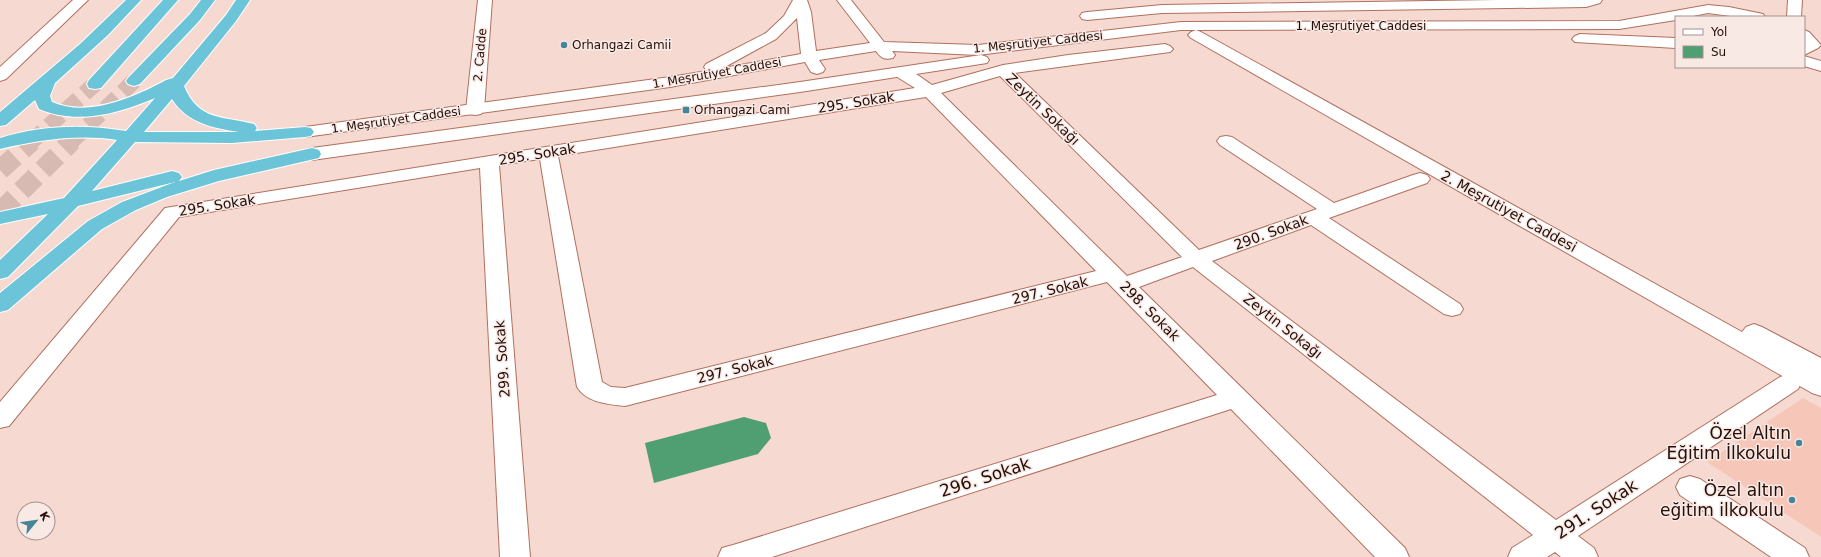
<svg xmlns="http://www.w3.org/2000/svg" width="1821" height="557" font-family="'DejaVu Sans',sans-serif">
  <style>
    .built { fill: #f6c7b9 }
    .water { fill: #509f72 }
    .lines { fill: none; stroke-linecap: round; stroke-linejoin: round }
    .trunk-tunnel-far1 { stroke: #d7bab2; stroke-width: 16; stroke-dasharray: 16 8; stroke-linecap: butt }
    .trunk-tunnel { stroke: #d7bab2; stroke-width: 20; stroke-dasharray: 20 10; stroke-linecap: butt }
    .minor-casing { stroke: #b0705e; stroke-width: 2 }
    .tertiary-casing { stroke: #b0705e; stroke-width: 2 }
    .secondary-casing { stroke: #b0705e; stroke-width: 2 }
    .trunk-casing { stroke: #fff; stroke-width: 2 }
    .minor { fill: #fff; fill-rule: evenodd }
    .tertiary { fill: #fff; fill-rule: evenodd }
    .secondary { fill: #fff; fill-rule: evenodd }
    .trunk { fill: #6cc4d8; fill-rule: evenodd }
    .poi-dot { fill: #448697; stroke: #f8e9e5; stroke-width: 1.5 }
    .labels { text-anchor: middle; stroke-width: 3; stroke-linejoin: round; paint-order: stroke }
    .far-street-label { font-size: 12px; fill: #250d07; stroke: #f8e9e5 }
    .far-poi-label { font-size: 12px; fill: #250d07; stroke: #f8e9e5; text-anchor: start }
    .street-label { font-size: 14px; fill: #250d07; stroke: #f8e9e5 }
    .near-poi-label { font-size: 17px; fill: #250d07; stroke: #f8e9e5; text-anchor: end }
    .near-street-label { font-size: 17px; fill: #250d07; stroke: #f8e9e5 }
  </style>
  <rect width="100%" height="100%" fill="#f6d9d0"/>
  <path class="built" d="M1803,398L1821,408V537L1707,462Z"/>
  <path class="water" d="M744,417L766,423L771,438L758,454L654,483L645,443Z"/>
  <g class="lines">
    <g class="trunk-tunnel-far1">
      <path d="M31,142L95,84"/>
      <path d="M71,142L134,81"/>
    </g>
    <g class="trunk-tunnel">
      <path d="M0,170L32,141"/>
      <path d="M0,212L72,141"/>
    </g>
    <defs>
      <g id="minor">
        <path d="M73,0H88L6,79L0,81V67Z"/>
        <path d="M1496,0H1602L1600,3L1586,7L1162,13L1087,20L1082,19L1080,16L1082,13L1087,12L1162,5Z"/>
        <path d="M1165,44L1170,46L1173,49L1170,52L1015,73L1199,250L1317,209L1220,145L1217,141L1220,137L1226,136L1232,137L1334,203L1413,175L1420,173L1427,175L1430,179L1427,183L1329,218L1460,304L1463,309L1460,314L1452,316L1444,314L1311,225L1212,261L1556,520L1780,377L1789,374L1798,377L1801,383L1798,389L1578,536L1594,548L1598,557H1561L1555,552L1547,557H1508L1512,548L1533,535L1193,267L1139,287L1405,548L1409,557H1375L1231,409L772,557H718L722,548L733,545L1217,395L1107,282L625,406C608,404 587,403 577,387L540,159L499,165L530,557H500L480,168L179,217L9,426L0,428V402L165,208L915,88L894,75L892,72L894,69C908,65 921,78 932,85L1003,65L1068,55ZM1000,76L1182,257L1127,276L941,93ZM926,97L1096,271L625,388L611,387L602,382L558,156Z"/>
        <path d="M1804,56L1821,61V71L1804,66Z"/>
        <path d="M1690,476L1700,479L1805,548L1809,557H1771L1680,495L1676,487L1680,479Z"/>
      </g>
      <path id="tertiary" d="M478,0H492L484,110L481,114L475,115L469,114L466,110Z"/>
      <g id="secondary">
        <path d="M793,0H807L811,12L816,51L870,43L837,0H851L884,42L978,45L1181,22L1619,21L1708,5L1729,7L1763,14L1765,17H1738L1708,13L1688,17H1676V20L1619,29L1181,30L978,55L892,51L895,55L893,58C884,60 881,58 876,51L819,60L825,69L823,72L817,74L811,72L805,62L670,87L305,137L299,136L296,132L299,128L305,127L670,77L707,71L704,67L706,64L766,33L784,16ZM797,18L801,54L723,68L776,39Z"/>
        <path d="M1788,0H1802L1801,17H1787Z"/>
        <path d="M1196,30L1201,32L1742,332L1746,327L1754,324L1762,327L1821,358V396L1812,393L1191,38L1188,35L1191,32Z"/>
        <path d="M1804,30L1809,32L1821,45L1818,48L1804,55Z"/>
        <path d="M1580,34L1676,38V48L1575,42L1572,39L1575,36Z"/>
        <path d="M981,55L987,57L989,60L987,63L800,92L312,160L305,158L303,154L305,150L312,148L800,82Z"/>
      </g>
      <g id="trunk">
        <path d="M126,0H141L108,35L55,83L50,96L52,102C88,118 135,97 166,80L173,78L226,15L236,0H250L236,21L184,86C198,121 223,116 254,124L257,128L255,131L305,127L311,128L314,132L311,136L305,137L232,143L135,142L92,191L172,171L179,173L182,177L179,181L214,170L312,148L319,150L321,154L319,158L219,181L167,197L136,210L102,229L8,310L0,312V293L88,221L122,202L175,182L78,206L8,277L0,279V260L48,214L0,224V212L64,198L117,140C77,134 39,140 0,149V138C41,125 84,124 126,131L155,98C118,114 77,125 39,109L35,100L6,125L0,126V112L80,44ZM172,99C187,123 213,128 239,132H144Z"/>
        <path d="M163,0H178L101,88L95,89L89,88L87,84L89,80Z"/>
        <path d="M201,0H215L200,20L140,84L134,86L128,84L126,81L128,78L190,14Z"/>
      </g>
    </defs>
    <use href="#minor" class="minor-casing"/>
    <use href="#tertiary" class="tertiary-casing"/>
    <use href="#secondary" class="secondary-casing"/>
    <use href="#trunk" class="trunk-casing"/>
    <use href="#minor" class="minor"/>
    <use href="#tertiary" class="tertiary"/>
    <use href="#secondary" class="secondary"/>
    <use href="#trunk" class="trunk"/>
  </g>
  <g class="poi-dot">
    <circle cx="564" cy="45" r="4"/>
    <rect x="682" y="106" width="8" height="8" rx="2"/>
    <circle cx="1799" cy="443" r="4"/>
    <circle cx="1792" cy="500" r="4"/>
  </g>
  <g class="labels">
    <g class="far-street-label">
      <text x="1361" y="30">1. Meşrutiyet Caddesi</text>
      <text transform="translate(1038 42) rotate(-6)" y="4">1. Meşrutiyet Caddesi</text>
      <text transform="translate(480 55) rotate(-85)" y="4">2. Cadde</text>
      <text transform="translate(717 73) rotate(-10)" y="4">1. Meşrutiyet Caddesi</text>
      <text transform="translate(396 120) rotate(-8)" y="4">1. Meşrutiyet Caddesi</text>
    </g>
    <g class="far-poi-label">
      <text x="572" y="49">Orhangazi Camii</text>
      <text x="694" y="114">Orhangazi Cami</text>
    </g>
    <g class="street-label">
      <text transform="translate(856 102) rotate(-9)" y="5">295. Sokak</text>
      <text transform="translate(1043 109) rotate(44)" y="5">Zeytin Sokağı</text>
      <text transform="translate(537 154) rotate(-9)" y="5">295. Sokak</text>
      <text transform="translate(217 205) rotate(-9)" y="5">295. Sokak</text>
      <text transform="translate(1509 211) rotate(29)" y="5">2. Meşrutiyet Caddesi</text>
      <text transform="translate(1271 232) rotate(-20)" y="5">290. Sokak</text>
      <text transform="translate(1050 290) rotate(-14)" y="5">297. Sokak</text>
      <text transform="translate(1150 311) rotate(45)" y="5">298. Sokak</text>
      <text transform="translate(1283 326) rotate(38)" y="5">Zeytin Sokağı</text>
      <text transform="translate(502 359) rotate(-94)" y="5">299. Sokak</text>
      <text transform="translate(735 369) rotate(-14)" y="5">297. Sokak</text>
    </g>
    <g class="near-poi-label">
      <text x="1791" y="439">Özel Altın<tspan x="1791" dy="20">Eğitim İlkokulu</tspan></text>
      <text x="1784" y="496">Özel altın<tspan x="1784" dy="20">eğitim ilkokulu</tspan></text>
    </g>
    <g class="near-street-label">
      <text transform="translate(985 477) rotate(-18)" y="6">296. Sokak</text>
      <text transform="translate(1596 509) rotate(-33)" y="6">291. Sokak</text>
    </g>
  </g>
  <rect x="1675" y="16" width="130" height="52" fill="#f8e9e5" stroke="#a4918c"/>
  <rect x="1683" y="29" width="20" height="6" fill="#ffffff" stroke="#a4918c"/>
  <text x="1711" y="36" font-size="12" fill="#250d07">Yol</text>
  <rect x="1683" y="46" width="20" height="12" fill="#509f72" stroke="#a4918c"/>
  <text x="1711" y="56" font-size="12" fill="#250d07">Su</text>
  <g transform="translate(36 521) rotate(61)"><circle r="19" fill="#f8e9e5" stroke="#a4918c"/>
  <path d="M0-3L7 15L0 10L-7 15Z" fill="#448697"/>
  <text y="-6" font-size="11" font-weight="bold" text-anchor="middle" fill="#250d07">K</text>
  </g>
</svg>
